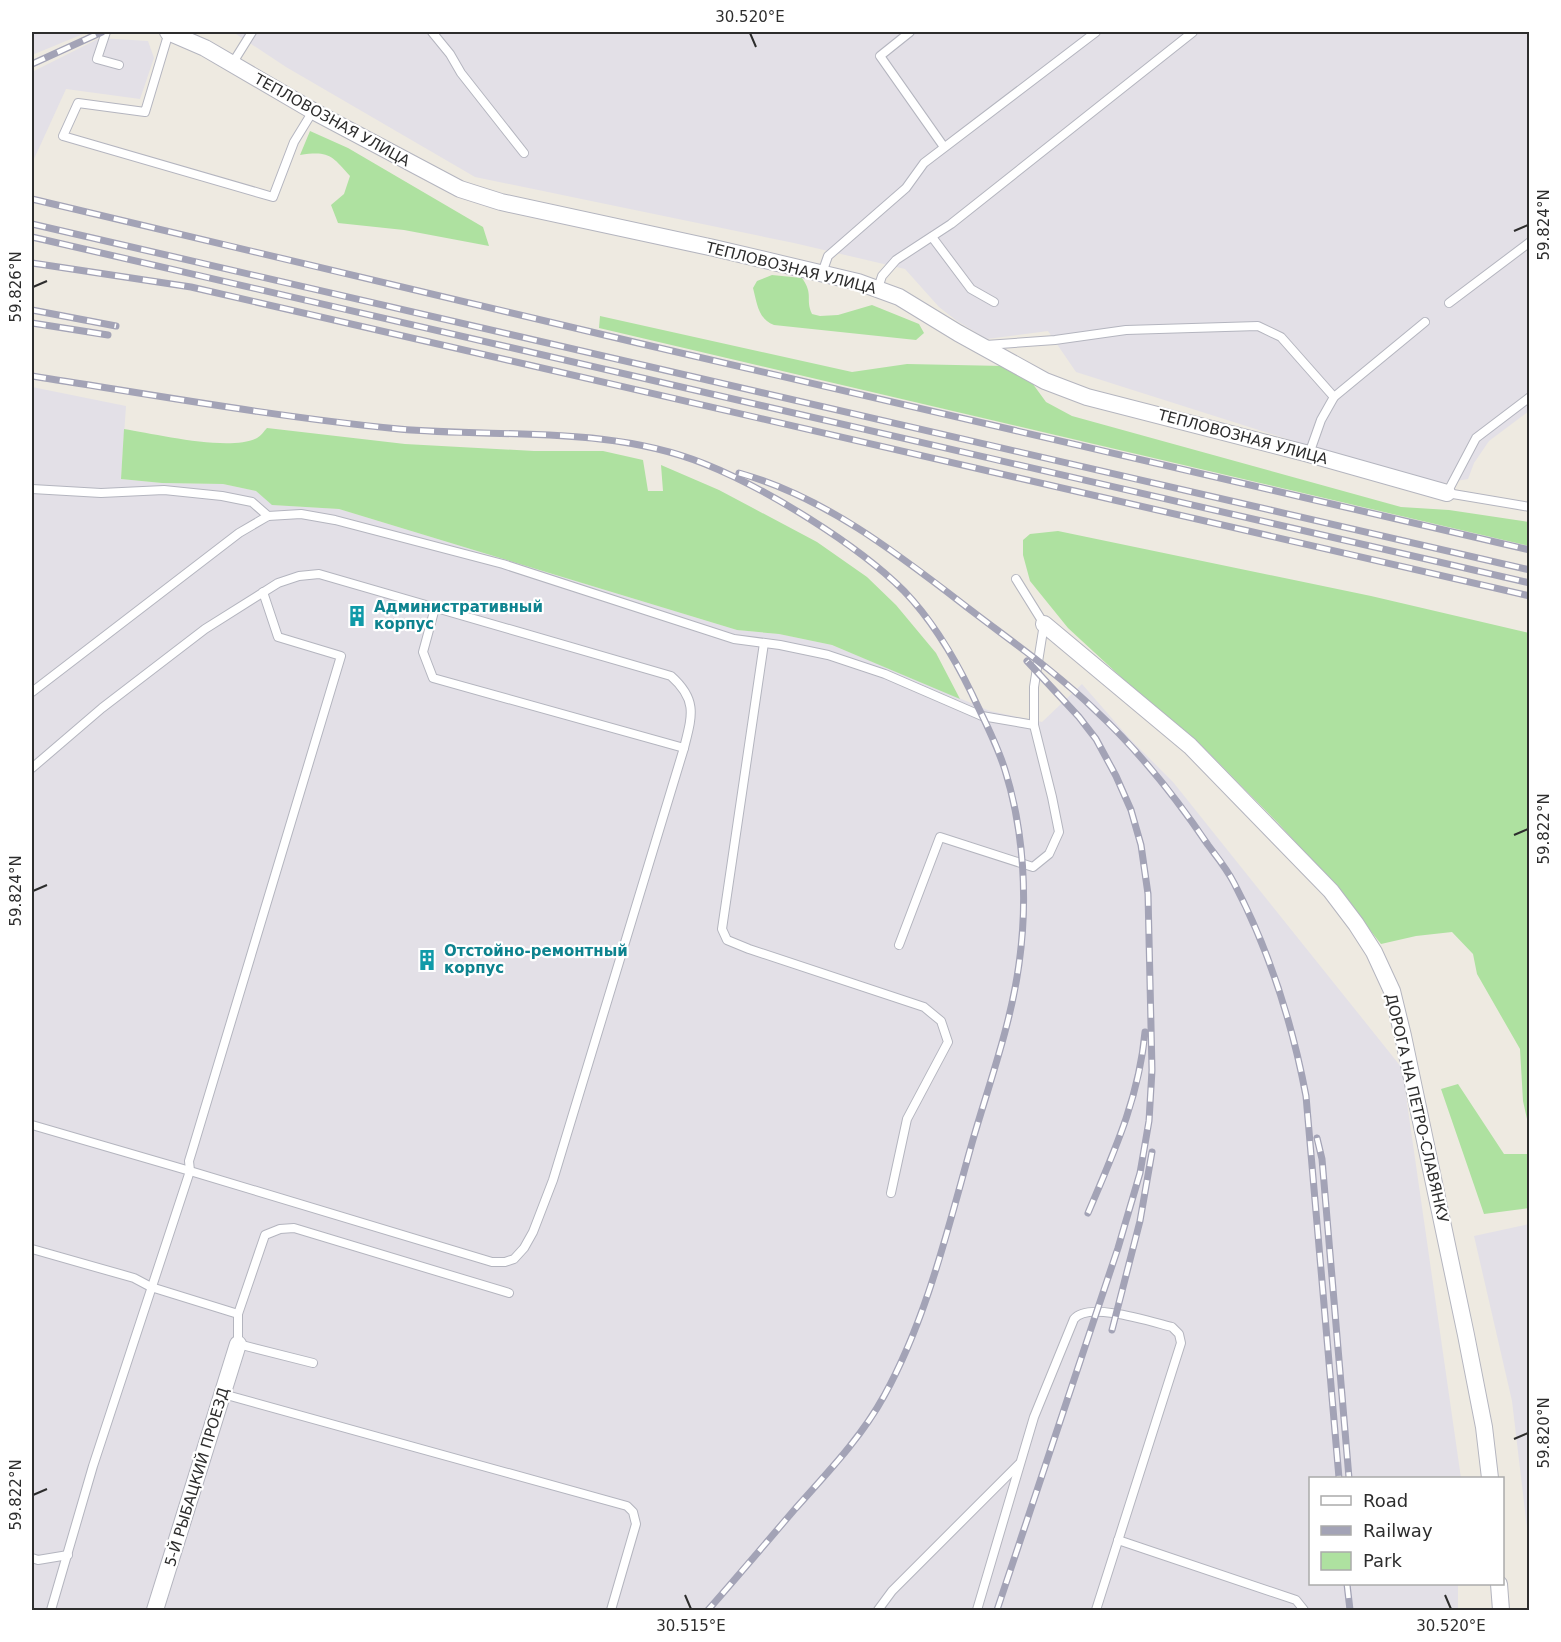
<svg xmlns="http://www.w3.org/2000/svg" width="1561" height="1642" font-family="'DejaVu Sans',sans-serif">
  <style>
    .industrial { fill: #e3e0e7 }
    .green { fill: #aee1a0 }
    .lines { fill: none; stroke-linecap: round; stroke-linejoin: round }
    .service-casing { stroke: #b4b5bf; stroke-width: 10 }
    .minor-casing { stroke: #b4b5bf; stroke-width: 18 }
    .service { stroke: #fff; stroke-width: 8 }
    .minor { stroke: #fff; stroke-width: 16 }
    .rail-casing { stroke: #a3a3b6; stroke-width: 7 }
    .rail { stroke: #fff; stroke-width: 4.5; stroke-dasharray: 14; stroke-linecap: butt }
    .ticks { fill: none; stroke: #2d2d2d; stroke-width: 2 }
    .labels { text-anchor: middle; stroke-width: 4.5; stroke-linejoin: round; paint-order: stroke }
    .street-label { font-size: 15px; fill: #2d2d2d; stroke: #fff }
    .culture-label { font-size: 15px; font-weight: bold; fill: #0d838f; stroke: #fff; text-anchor: start }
    .neatline { fill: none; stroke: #2d2d2d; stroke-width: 2 }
    .ticks-label { font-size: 15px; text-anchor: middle; fill: #2d2d2d }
  </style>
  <rect width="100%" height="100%" fill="#eeeae1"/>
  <g class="industrial">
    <path d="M32,32H88L32,55Z"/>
    <path d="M233,32H1529V411L1489,441L1474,463L1468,479L1432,485L1076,372L1048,331L987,339L957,321L939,307L905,269L794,243L475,177L286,67Z"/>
    <path d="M100,38L148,41L154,58L140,99L66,89L34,159H32V72Z"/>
    <path d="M32,387L126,406L121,479L162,483L223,484L256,491L273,505L339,509L737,630L779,634L832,645L990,711L1042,722L1082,684L1130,739L1173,782L1402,1068L1461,1478H1310V1584H1458V1610H32Z"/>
    <path d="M1529,1224H1530L1529,1545L1512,1401L1474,1236Z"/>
  </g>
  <g class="green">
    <path d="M310,131L348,148L483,227L489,246L404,230L338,223L331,205L344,194L350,176C331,155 329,151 300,155Z"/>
    <path d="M772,275L802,278C814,295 805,299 812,314L820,316L838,315L872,305L919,324L924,333L916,340L774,325C758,319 757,303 753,288L757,281Z"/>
    <path d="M600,316L852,372L907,364L1004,366L1030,380L1046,402L1072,416L1401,507L1449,510L1529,522V546L599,328Z"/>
    <path d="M267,428L405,444L534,451H603L643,460L648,491H663L661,465L719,490L817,542L867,577L896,605L936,653L960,699L832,645L779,634L737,630L339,509L272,505L256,491L223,484L162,483L121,479L124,429C156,434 229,452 257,438C261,436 264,431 267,428Z"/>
    <path d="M1058,531L1371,596L1529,633V1128L1523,1101L1520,1049L1477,974L1473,954L1452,932L1416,936L1381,944L1331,881L1278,823L1199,743L1161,714L1068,628L1030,581L1023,555V540L1030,534Z"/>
    <path d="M1458,1084L1504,1154H1529V1208L1484,1214L1441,1089Z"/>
  </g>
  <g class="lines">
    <defs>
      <g id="service">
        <path d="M106,32L97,59L119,65"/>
        <path d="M169,32L145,112L78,103L63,136L273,197L294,142L313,111"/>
        <path d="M432,32L450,54L461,73L524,153"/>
        <path d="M910,32L880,56L944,147"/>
        <path d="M232,64L252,32"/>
        <path d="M932,237L971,289L994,302"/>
        <path d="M822,273L828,256L906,188L924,163L1096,32"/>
        <path d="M878,288L882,276L896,260L951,224L1193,32"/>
        <path d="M1449,303L1530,242"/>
        <path d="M986,345L1055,340L1126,330L1258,326L1281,337L1334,397"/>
        <path d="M1530,397L1476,438L1447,493L1530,507"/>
        <path d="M1309,454L1321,420L1334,397L1425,322"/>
        <path d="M32,489L101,493L164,490L222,496L252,502L268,516"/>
        <path d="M435,608L423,652L433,678L684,748"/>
        <path d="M764,643L722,929L727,940L749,949L924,1007L941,1021L948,1042L907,1119L891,1193"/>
        <path d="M32,692L239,533L268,516L301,514L335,520L503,564L734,639L780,645L828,655L885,674L982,716L1034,725"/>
        <path d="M32,768L102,708L205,629L278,583L299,576L319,574L671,676C698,700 692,716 684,748L553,1180L533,1232L524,1248L514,1259L505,1262H492L190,1171L32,1125"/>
        <path d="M899,945L940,837L1033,867L1049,854L1059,832L1052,797L1034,725V687L1044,624L1016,579"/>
        <path d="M32,1249L134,1278L151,1287L238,1314"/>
        <path d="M313,1363L238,1344V1314L265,1235L280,1229L294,1228L509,1293"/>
        <path d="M223,1394L627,1506L633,1512L636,1524L611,1610"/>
        <path d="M1118,1540L1296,1600L1304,1610"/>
        <path d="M32,1558L38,1560L68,1555"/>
        <path d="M51,1610L93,1466L190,1171L189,1161L193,1148L341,656L278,637L263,592"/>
        <path d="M878,1610L892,1591L1019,1464"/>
        <path d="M977,1610L1034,1417L1074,1319C1088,1301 1152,1322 1172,1327L1179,1334L1181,1343L1096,1610"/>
      </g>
      <g id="minor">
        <path d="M168,32L205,48L313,111L460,189L501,202L714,248L858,282L899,297L958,333L1045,381L1087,397L1309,454L1447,493"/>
        <path d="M1044,624L1190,746L1331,891L1356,924L1374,952L1392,991L1403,1036L1466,1335L1484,1427L1490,1478"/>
        <path d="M1499,1584L1501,1610"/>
        <path d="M155,1610L238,1344"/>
      </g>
    </defs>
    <use href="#service" class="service-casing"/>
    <use href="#minor" class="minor-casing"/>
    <use href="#service" class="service"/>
    <use href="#minor" class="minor"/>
    <defs>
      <g id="rail">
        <path d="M32,64L102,32"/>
        <path d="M32,199L638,343L1530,550"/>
        <path d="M32,224L1530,570"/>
        <path d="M32,237L1530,583"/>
        <path d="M32,263L191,287L1530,596"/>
        <path d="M32,310L116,326"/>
        <path d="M32,323L108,335"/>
        <path d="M32,376C154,395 276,417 399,429C500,438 609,425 705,464C767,489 857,544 904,591C933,621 954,657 972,694C983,718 997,744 1005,770C1024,831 1028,900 1019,964C1011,1024 989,1084 972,1143C948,1228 927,1318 884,1396C861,1438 827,1473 795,1509C766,1543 737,1577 708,1610"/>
        <path d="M739,473C825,497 898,554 968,608C1011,641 1056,672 1095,710C1138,750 1175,796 1208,845C1217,857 1227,869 1234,883C1269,950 1292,1022 1306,1096L1339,1478"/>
        <path d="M1317,1138L1322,1159L1349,1478"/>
        <path d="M1088,1213C1114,1152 1139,1098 1145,1032"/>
        <path d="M1112,1330L1140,1221L1152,1152"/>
        <path d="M1347,1584L1350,1610"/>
        <path d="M997,1610L1118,1248L1140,1173L1149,1121L1152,1070L1148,894L1141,845L1131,810L1116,776L1096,739L1079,717L1027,661"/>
      </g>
    </defs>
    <use href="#rail" class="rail-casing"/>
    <use href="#rail" class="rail"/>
  </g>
  <path class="ticks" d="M750,33L756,47M1514,231L1528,225M33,287L47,281M1514,835L1528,829M33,891L47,885M1514,1439L1528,1433M33,1495L47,1489M685,1595L691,1609M1445,1595L1451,1609"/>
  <defs>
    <symbol id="building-bare" viewBox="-9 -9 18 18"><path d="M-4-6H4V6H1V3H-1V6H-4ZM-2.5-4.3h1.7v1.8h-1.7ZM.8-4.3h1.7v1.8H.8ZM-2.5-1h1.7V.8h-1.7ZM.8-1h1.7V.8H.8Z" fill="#0f9aa8" stroke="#fff" stroke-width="2.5" paint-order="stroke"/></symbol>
  </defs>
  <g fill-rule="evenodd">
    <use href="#building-bare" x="342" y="601" width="30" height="30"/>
    <use href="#building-bare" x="412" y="945" width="30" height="30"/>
  </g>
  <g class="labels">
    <g class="street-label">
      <text transform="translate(332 120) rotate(29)" y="5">ТЕПЛОВОЗНАЯ УЛИЦА</text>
      <text transform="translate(791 268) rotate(14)" y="5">ТЕПЛОВОЗНАЯ УЛИЦА</text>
      <text transform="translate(1243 437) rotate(15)" y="5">ТЕПЛОВОЗНАЯ УЛИЦА</text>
      <text transform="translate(1417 1108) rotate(77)" y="5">ДОРОГА НА ПЕТРО-СЛАВЯНКУ</text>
      <text transform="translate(197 1477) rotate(-73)" y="5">5-Й РЫБАЦКИЙ ПРОЕЗД</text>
    </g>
    <g class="culture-label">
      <text x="374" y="612">Административный<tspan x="374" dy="17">корпус</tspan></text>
      <text x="444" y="956">Отстойно-ремонтный<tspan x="444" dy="17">корпус</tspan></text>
    </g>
  </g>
  <rect width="1561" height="1642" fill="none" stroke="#ffffff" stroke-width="66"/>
  <rect x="1309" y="1477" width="195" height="108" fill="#ffffff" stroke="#ababab" stroke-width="1.5"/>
  <rect x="1321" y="1496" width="30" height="9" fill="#ffffff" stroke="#ababab" stroke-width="1.5"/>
  <text x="1363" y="1507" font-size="18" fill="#2d2d2d">Road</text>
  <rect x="1321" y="1526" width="30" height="9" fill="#a3a3b6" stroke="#ababab" stroke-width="1.5"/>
  <text x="1363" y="1537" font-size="18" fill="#2d2d2d">Railway</text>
  <rect x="1321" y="1552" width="30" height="18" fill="#aee1a0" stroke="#ababab" stroke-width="1.5"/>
  <text x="1363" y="1567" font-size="18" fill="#2d2d2d">Park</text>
  <rect x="33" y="33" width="1495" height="1576" class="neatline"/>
  <g class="ticks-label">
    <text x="750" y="22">30.520°E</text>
    <text transform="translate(1544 225) rotate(-90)" y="5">59.824°N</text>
    <text transform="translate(16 287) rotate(-90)" y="5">59.826°N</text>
    <text transform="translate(1544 829) rotate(-90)" y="5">59.822°N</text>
    <text transform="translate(16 891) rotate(-90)" y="5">59.824°N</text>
    <text transform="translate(1544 1433) rotate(-90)" y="5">59.820°N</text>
    <text transform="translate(16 1495) rotate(-90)" y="5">59.822°N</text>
    <text x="691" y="1631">30.515°E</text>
    <text x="1451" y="1631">30.520°E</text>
  </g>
</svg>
